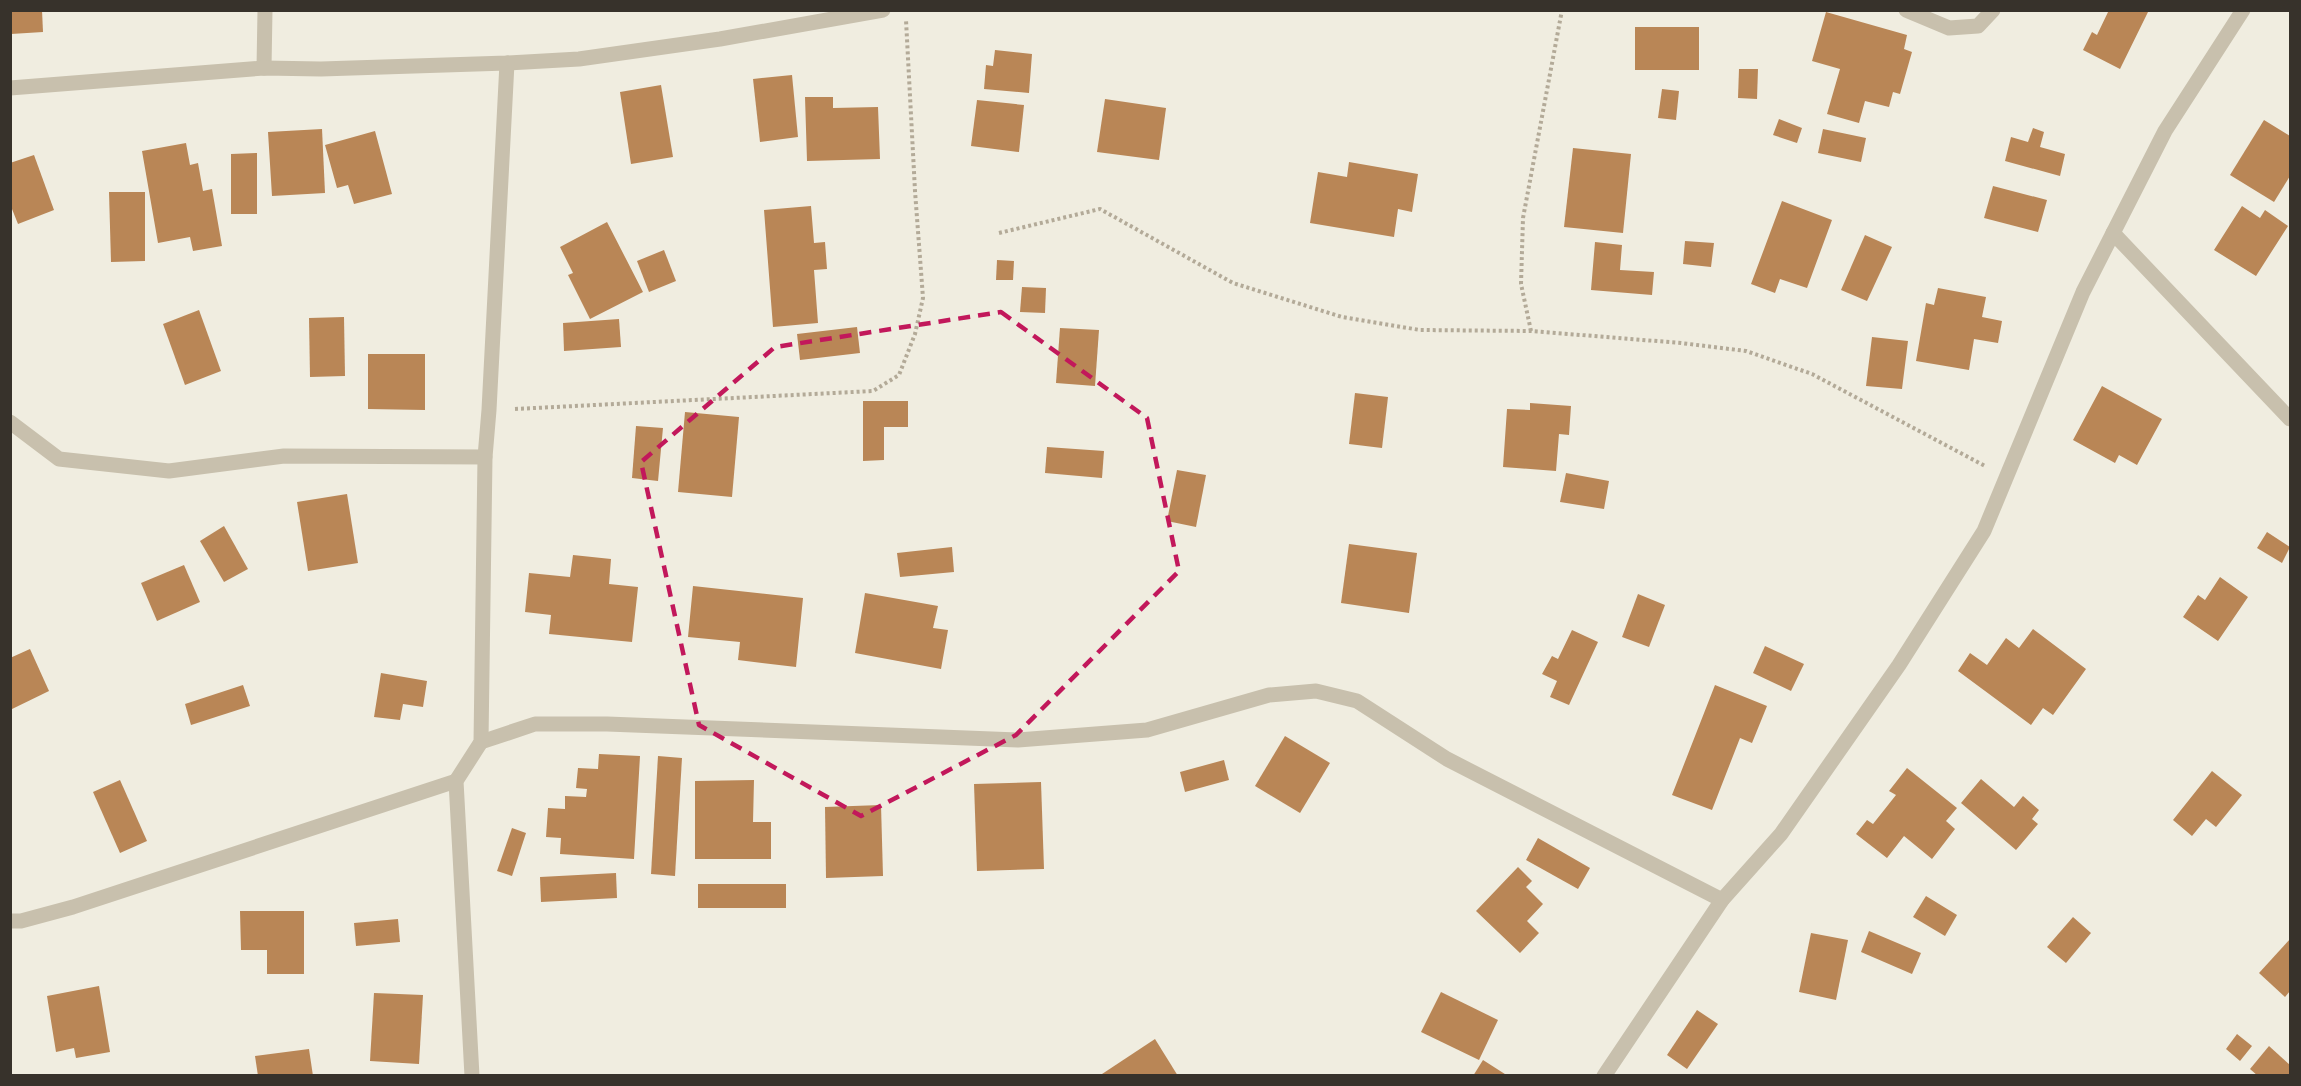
<svg xmlns="http://www.w3.org/2000/svg" width="2301" height="1086" font-family="Arial,sans-serif">
  <style>
    .building { fill: #b98656 }
    .lines { fill: none; stroke-linecap: round; stroke-linejoin: round }
    .path { stroke: #b3aa98; stroke-width: 4; stroke-dasharray: 3 3; stroke-linecap: butt }
    .minor { stroke: #c8c0ad; stroke-width: 15 }
    .marked { fill: none; stroke: #c2185b; stroke-width: 4.5; stroke-dasharray: 12 8; stroke-linejoin: round }
  </style>
  <rect width="100%" height="100%" fill="#f0ede0"/>
  <g class="building">
    <path d="M10,10H42L43,32L11,34Z"/>
    <path d="M2109,10L2148,12L2120,69L2083,50L2092,32L2097,35Z"/>
    <path d="M1826,12L1907,35L1904,49L1912,52L1900,94L1893,92L1889,107L1865,101L1859,123L1827,114L1840,69L1812,61Z"/>
    <rect x="1635" y="27" width="64" height="43"/>
    <path d="M995,50L1032,54L1029,93L984,89L986,65L993,66Z"/>
    <path d="M1739,69H1758L1757,99L1738,98Z"/>
    <path d="M792,75L798,137L760,142L753,79Z"/>
    <path d="M661,85L673,157L631,164L620,92Z"/>
    <path d="M1662,89L1679,91L1676,120L1658,118Z"/>
    <path d="M805,97H833V108L878,107L880,159L807,161Z"/>
    <path d="M1105,99L1166,108L1159,160L1097,152Z"/>
    <path d="M977,100L1024,105L1019,152L971,146Z"/>
    <path d="M1779,119L1802,128L1797,143L1773,135Z"/>
    <path d="M2264,120L2290,136V176L2274,202L2230,175Z"/>
    <path d="M2033,128L2044,132L2040,147L2065,154L2060,176L2005,161L2011,137L2028,142Z"/>
    <path d="M322,129L325,193L272,196L268,132Z"/>
    <path d="M1823,129L1866,138L1861,162L1818,153Z"/>
    <path d="M375,131L392,194L354,204L348,185L337,188L325,145Z"/>
    <path d="M186,143L190,165L198,163L203,191L212,189L222,246L193,251L190,237L158,243L142,151Z"/>
    <path d="M1573,148L1631,154L1623,233L1564,227Z"/>
    <path d="M257,153V214H231V154Z"/>
    <path d="M34,155L54,210L18,224L10,204V163Z"/>
    <path d="M1349,162L1418,174L1412,212L1398,209L1394,237L1310,223L1318,172L1347,177Z"/>
    <path d="M1993,186L2047,200L2038,232L1984,218Z"/>
    <path d="M109,192H145V261L111,262Z"/>
    <path d="M1782,201L1832,220L1807,288L1780,279L1775,293L1751,284Z"/>
    <path d="M811,206L814,243L825,242L827,269L814,270L818,323L773,327L764,210Z"/>
    <path d="M2242,206L2260,218L2265,210L2288,226L2256,276L2214,250Z"/>
    <path d="M607,222L643,292L590,319L568,275L573,273L560,247Z"/>
    <path d="M1865,235L1892,247L1867,301L1841,290Z"/>
    <path d="M1685,241L1714,243L1711,267L1683,264Z"/>
    <path d="M1595,242L1622,245L1620,270L1654,272L1652,295L1591,290Z"/>
    <path d="M664,250L676,281L649,292L637,261Z"/>
    <path d="M997,260L1014,261L1013,280H996Z"/>
    <path d="M1022,287L1046,288L1045,313L1020,312Z"/>
    <path d="M1938,288L1986,297L1982,317L2002,321L1998,343L1974,339L1969,370L1916,361L1926,303L1934,305Z"/>
    <path d="M199,310L221,371L185,385L163,324Z"/>
    <path d="M344,317L345,376L310,377L309,318Z"/>
    <path d="M619,319L621,347L564,351L563,323Z"/>
    <path d="M857,327L860,353L800,360L797,334Z"/>
    <path d="M1060,328L1099,330L1095,386L1056,383Z"/>
    <path d="M1872,337L1908,341L1902,389L1866,386Z"/>
    <path d="M368,354H425V410L368,409Z"/>
    <path d="M2102,386L2162,419L2137,465L2119,455L2115,463L2073,440Z"/>
    <path d="M1355,393L1388,397L1382,448L1349,444Z"/>
    <path d="M863,401H908V427H884V460L863,461Z"/>
    <path d="M1530,403L1571,406L1569,435L1559,434L1556,471L1503,467L1507,409L1530,410Z"/>
    <path d="M685,412L739,417L732,497L678,492Z"/>
    <path d="M636,426L663,428L658,481L632,478Z"/>
    <path d="M1047,447L1104,451L1102,478L1045,473Z"/>
    <path d="M1177,470L1206,475L1196,527L1167,521Z"/>
    <path d="M1566,473L1609,481L1604,509L1560,502Z"/>
    <path d="M347,494L358,563L308,571L297,502Z"/>
    <path d="M224,526L248,569L224,582L200,541Z"/>
    <path d="M2267,532L2290,547L2282,563L2257,548Z"/>
    <path d="M1349,544L1417,553L1409,613L1341,603Z"/>
    <path d="M952,547L954,572L900,577L897,553Z"/>
    <path d="M573,555L611,559L609,584L638,587L632,642L549,634L551,615L525,612L529,573L570,577Z"/>
    <path d="M184,565L200,602L157,621L141,583Z"/>
    <path d="M2220,577L2248,597L2218,641L2183,617L2198,595L2205,600Z"/>
    <path d="M693,586L803,598L796,667L738,660L740,642L688,637Z"/>
    <path d="M865,593L938,606L933,628L948,630L941,669L855,653Z"/>
    <path d="M1638,594L1665,605L1649,647L1622,637Z"/>
    <path d="M2033,629L2086,669L2053,715L2043,708L2031,725L1958,671L1970,653L1987,665L2006,638L2019,648Z"/>
    <path d="M1572,630L1598,642L1569,705L1550,697L1557,681L1542,674L1552,656L1558,659Z"/>
    <path d="M1765,646L1804,664L1791,691L1753,673Z"/>
    <path d="M30,649L49,691L10,710V658Z"/>
    <path d="M381,673L427,681L423,707L403,704L400,720L374,717Z"/>
    <path d="M243,685L250,706L191,725L185,704Z"/>
    <path d="M1715,685L1767,706L1752,743L1740,738L1712,810L1672,795Z"/>
    <path d="M1285,736L1330,763L1300,813L1255,786Z"/>
    <path d="M599,754L640,756L634,859L560,854L561,838L546,837L548,808L565,809V796L586,797L587,789L576,788L578,768L598,769Z"/>
    <path d="M658,756L682,758L675,876L651,874Z"/>
    <path d="M1224,760L1229,780L1185,792L1180,772Z"/>
    <path d="M1907,768L1957,808L1946,821L1955,829L1932,859L1904,836L1887,858L1856,834L1867,820L1873,824L1896,795L1889,791Z"/>
    <path d="M2212,771L2242,795L2216,827L2206,819L2192,836L2173,820Z"/>
    <path d="M1981,779L2014,807L2023,796L2039,810L2032,819L2038,824L2016,850L1961,803Z"/>
    <path d="M120,780L147,841L120,853L93,792Z"/>
    <path d="M754,780L753,822H771V859H695V781Z"/>
    <path d="M1041,782L1044,869L977,871L974,784Z"/>
    <path d="M881,805L883,876L826,878L825,807Z"/>
    <path d="M512,828L526,833L512,876L497,871Z"/>
    <path d="M1538,838L1590,868L1578,889L1526,860Z"/>
    <path d="M1518,867L1532,881L1526,887L1543,904L1527,921L1539,933L1520,953L1476,911Z"/>
    <path d="M616,873L617,898L541,902L540,877Z"/>
    <rect x="698" y="884" width="88" height="24"/>
    <path d="M1926,896L1957,915L1945,936L1913,917Z"/>
    <path d="M240,911H304V974H267V950H241Z"/>
    <path d="M2073,917L2091,933L2066,963L2047,947Z"/>
    <path d="M398,919L400,942L356,946L354,923Z"/>
    <path d="M1869,931L1921,953L1912,974L1861,952Z"/>
    <path d="M1811,933L1848,940L1836,1000L1799,992Z"/>
    <path d="M2290,939V991L2285,997L2259,973Z"/>
    <path d="M99,986L110,1052L76,1058L74,1048L56,1052L47,996Z"/>
    <path d="M1441,992L1498,1020L1479,1060L1421,1032Z"/>
    <path d="M374,993L423,995L419,1064L370,1061Z"/>
    <path d="M1697,1010L1718,1024L1687,1069L1667,1055Z"/>
    <path d="M2237,1034L2252,1046L2240,1061L2226,1049Z"/>
    <path d="M1155,1039L1178,1076H1099Z"/>
    <path d="M2269,1046L2290,1065V1076H2258L2250,1069Z"/>
    <path d="M309,1049L313,1076H258L255,1056Z"/>
    <path d="M1483,1060L1508,1076H1473Z"/>
  </g>
  <g class="lines">
    <g class="path">
      <path d="M999,233L1100,209L1233,283L1342,317L1420,330L1531,331L1681,343L1746,351L1812,374L1985,466"/>
      <path d="M1531,331L1521,284L1523,218L1562,10"/>
      <path d="M515,409L873,391L899,375L915,334L923,298L915,191L906,20"/>
    </g>
    <g class="minor">
      <path d="M1906,10L1949,28L1978,26L1993,10"/>
      <path d="M264,68L265,10"/>
      <path d="M10,88L264,68L321,69L507,63L579,59L720,39L883,10"/>
      <path d="M2113,233L2290,419"/>
      <path d="M10,422L59,459L169,471L284,456L485,457"/>
      <path d="M481,742L535,724H607L1018,740L1147,730L1269,695L1316,691L1357,701L1447,759L1722,900"/>
      <path d="M10,921H21L73,907L456,781"/>
      <path d="M472,1076L456,781L481,742L485,457L489,410L507,63"/>
      <path d="M1604,1076L1722,900L1781,834L1899,665L1984,531L2083,292L2165,131L2243,10"/>
    </g>
  </g>
  <path class="marked" d="M1001,312L1147,418L1179,571L1016,735L861,816L699,725L641,462L775,347Z"/>
  <rect width="2301" height="1086" fill="none" stroke="#37322b" stroke-width="24"/>
</svg>
